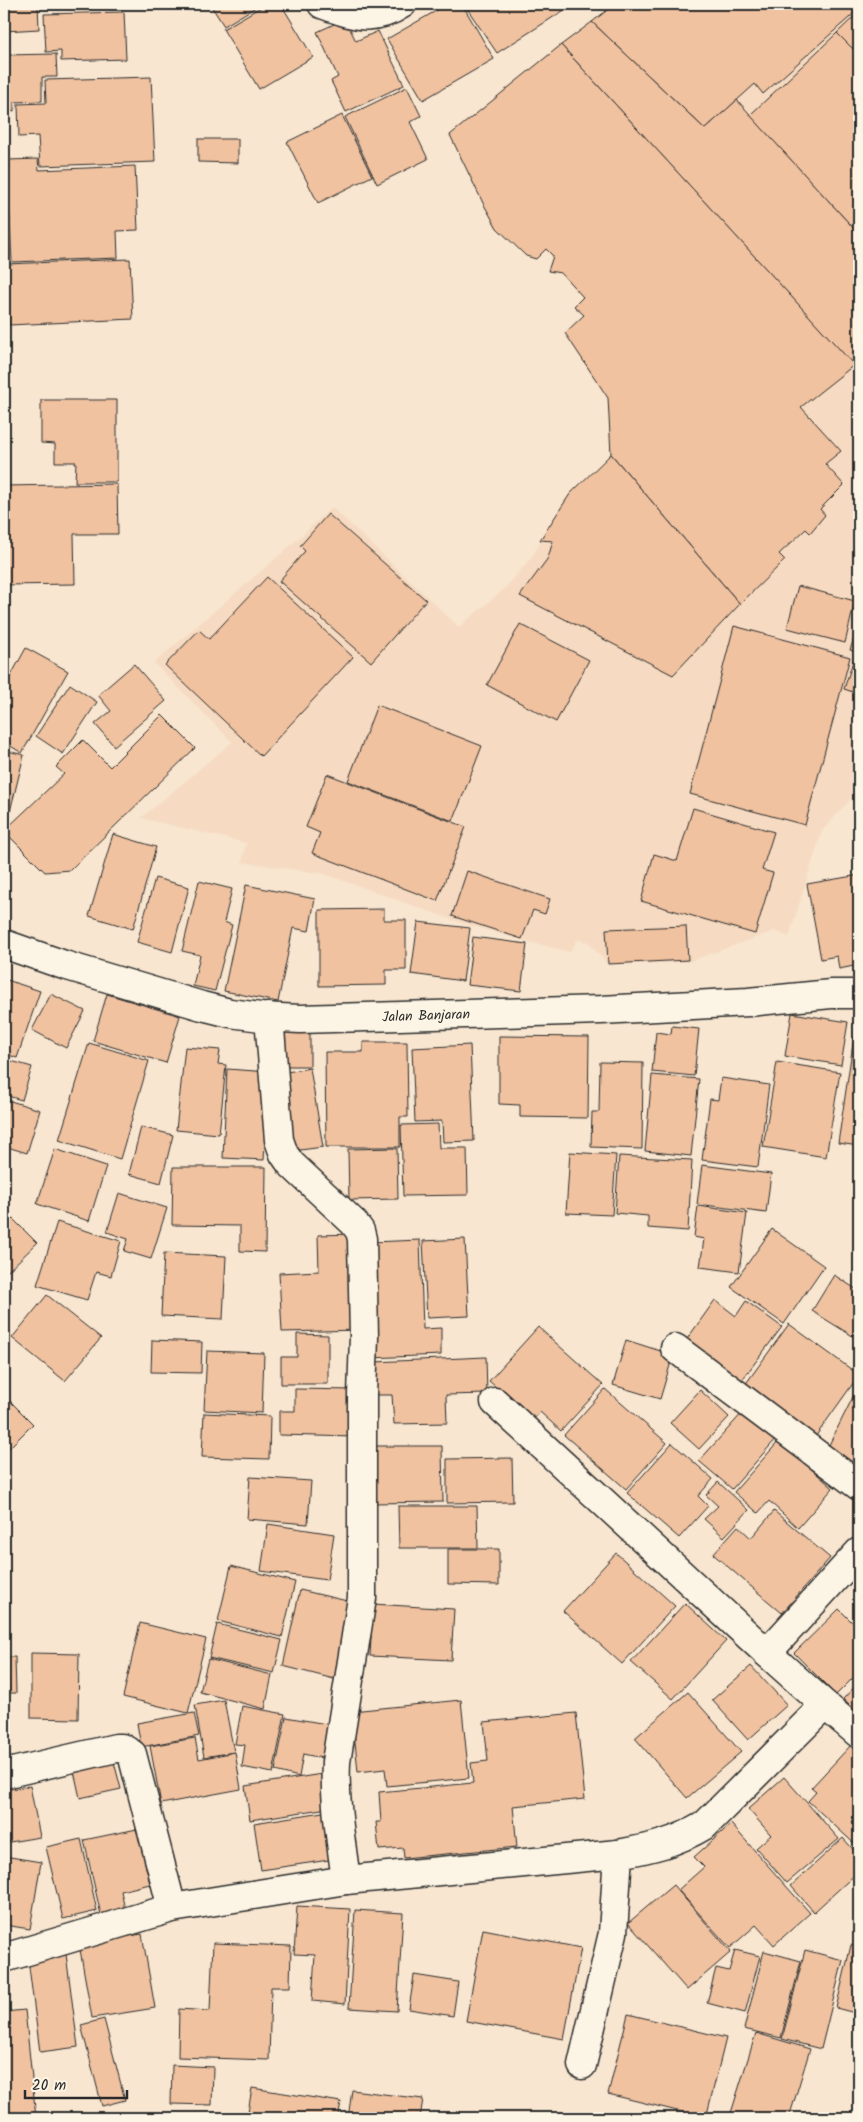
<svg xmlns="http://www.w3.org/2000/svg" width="863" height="2122" font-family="Kalam,sans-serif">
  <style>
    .built { fill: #f6dbc2 }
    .building { fill: #f0c2a0; stroke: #2b2b2b }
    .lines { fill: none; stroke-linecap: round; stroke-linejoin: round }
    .street-casing { stroke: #2b2b2b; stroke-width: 31 }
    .secondary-casing { stroke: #2b2b2b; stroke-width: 31 }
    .street { stroke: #fcf5e5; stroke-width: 28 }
    .secondary { stroke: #fcf5e5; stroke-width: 28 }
    .labels { text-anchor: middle; stroke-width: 4; stroke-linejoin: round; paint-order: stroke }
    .street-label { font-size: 14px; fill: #2b2b2b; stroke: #fcf5e5 }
  </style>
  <rect width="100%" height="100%" fill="#f8e6d0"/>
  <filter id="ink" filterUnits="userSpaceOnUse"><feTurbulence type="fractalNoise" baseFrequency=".02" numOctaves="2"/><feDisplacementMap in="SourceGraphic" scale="10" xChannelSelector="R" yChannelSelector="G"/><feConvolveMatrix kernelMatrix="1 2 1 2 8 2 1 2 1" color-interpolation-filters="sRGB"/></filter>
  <g filter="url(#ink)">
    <path class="built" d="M615,4H859V778L850,800L822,831L789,937L774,931L688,962L608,965L588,942L577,940L570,952L532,943L461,923L325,874L242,862L246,843L141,818L232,742L154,663L297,540L332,507L459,627L503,590L531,558L570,494L611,454L608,398L565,333L584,315L574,306L582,297L561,273L548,271L553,256L547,249L536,259L526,256L497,228L483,203L450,135Z"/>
    <g class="building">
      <path d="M4,4H38L39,29L4,31Z"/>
      <path d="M210,4H259V5L224,26Z"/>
      <path d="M266,4H281L313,57L259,89L223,29Z"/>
      <path d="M448,4H462L494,59L423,100L387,39Z"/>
      <path d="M464,4H562L566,9L497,53Z"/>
      <path d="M615,4H859V9L763,94L755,84L705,129L592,22Z"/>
      <path d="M124,12L126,59L61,61V51L46,52L44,14Z"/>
      <path d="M859,12V55L837,33Z"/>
      <path d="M345,19L356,41L378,31L404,85L346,112L331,81L338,77L317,32Z"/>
      <path d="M592,22L705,129L737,100L859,234V368L857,369L561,45Z"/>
      <path d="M837,33L859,55V234L750,115Z"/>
      <path d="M561,45L854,365L801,407L841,451L825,464L844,485L820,509L825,515L810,533L806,529L779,554L785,560L740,604L611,454L608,398L565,333L584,315L574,306L583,297L561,273L548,271L553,256L546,249L536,259L526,256L497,228L483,203L450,135Z"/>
      <path d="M56,54L57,77H42V101L14,102V111H4V55Z"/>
      <path d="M151,77L155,162L40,166L38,136L19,137L18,104L46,103L45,80Z"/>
      <path d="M407,87L421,116L410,122L428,159L377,184L345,117Z"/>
      <path d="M342,115L372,176L318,203L287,142Z"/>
      <path d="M198,139H238V163L198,162Z"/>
      <path d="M38,159L39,170L135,166L138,230L117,231L118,258L12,262L7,160Z"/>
      <path d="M130,259L133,319L9,325L6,264Z"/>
      <path d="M41,400H117V482H75L76,462H55V444L41,443Z"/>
      <path d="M611,454L740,604L673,675L520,596L548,558L553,541L540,540L570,494Z"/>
      <path d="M117,484L118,534H74L75,584L4,585V486Z"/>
      <path d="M328,514L426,600L371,662L279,581L305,551L300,546Z"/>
      <path d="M267,577L353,657L261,756L165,665L199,630L209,639Z"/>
      <path d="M798,586L855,601L845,643L787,628Z"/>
      <path d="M859,623V694L844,689L856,652L850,650Z"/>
      <path d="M520,624L589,660L556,722L487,685Z"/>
      <path d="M734,626L850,657L805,825L690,794Z"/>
      <path d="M26,648L68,671L22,753L4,742V688Z"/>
      <path d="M134,664L166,701L114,746L95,724L111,711L98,695Z"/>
      <path d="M70,684L97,702L63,754L36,736Z"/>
      <path d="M377,705L482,746L453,821L348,781Z"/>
      <path d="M162,715L195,748L70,870L45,872L4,831L64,774L56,767L83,740L110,767Z"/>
      <path d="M4,750L24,755L6,828L4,827Z"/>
      <path d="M327,774L466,827L437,901L312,853L320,833L306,827Z"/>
      <path d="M693,808L774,832L762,870L773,873L755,934L641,901L654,854L677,861Z"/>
      <path d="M113,834L156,847L133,929L89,916Z"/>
      <path d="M467,871L550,899L545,914L533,910L522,939L452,916Z"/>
      <path d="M859,875V965L839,969L837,956L821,959L807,884Z"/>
      <path d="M155,878L189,887L172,952L137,942Z"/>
      <path d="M199,881L232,889L224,922L232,925L215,991L193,986L200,955L182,951Z"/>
      <path d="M246,885L315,899L309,931L293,928L278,1002L224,991Z"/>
      <path d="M384,909V920H406V970H386V985L319,986V910Z"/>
      <path d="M418,922L470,928L463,981L411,974Z"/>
      <path d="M686,926L688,960L608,964L606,929Z"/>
      <path d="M473,937L527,944L521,991L467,985Z"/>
      <path d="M4,979L40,991L17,1058L4,1053Z"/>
      <path d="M51,994L85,1011L66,1048L32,1030Z"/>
      <path d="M107,994L180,1016L166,1063L93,1041Z"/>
      <path d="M792,1013L848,1022L841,1065L785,1056Z"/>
      <path d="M672,1026L699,1029L694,1076L652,1072L656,1032L671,1034Z"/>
      <path d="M310,1027V1066H278V1028Z"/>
      <path d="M499,1036L589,1037L588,1118L520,1117V1105L499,1104Z"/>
      <path d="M854,1037L859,1038V1146L838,1143Z"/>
      <path d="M363,1042H407L408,1117H400V1147H326L325,1052H363Z"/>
      <path d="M89,1043L149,1061L120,1159L59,1140Z"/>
      <path d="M470,1045L474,1141L443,1142L442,1121L415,1122L412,1048Z"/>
      <path d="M185,1047L220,1050L218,1064L226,1065L219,1134L176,1130Z"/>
      <path d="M4,1059L32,1067L22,1100L4,1095Z"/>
      <path d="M600,1062L643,1063L642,1149L591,1147L592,1112H599Z"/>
      <path d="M777,1062L840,1072L826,1157L763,1147Z"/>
      <path d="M310,1068L323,1147L293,1151L281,1073Z"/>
      <path d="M227,1069L269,1072L264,1160L223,1158Z"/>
      <path d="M652,1075L699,1079L691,1156L645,1151Z"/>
      <path d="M721,1078L769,1085L758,1167L702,1160L710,1099L718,1100Z"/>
      <path d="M4,1099L40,1110L27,1153L4,1146Z"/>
      <path d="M438,1124L439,1148H467L468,1195L403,1196L401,1125Z"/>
      <path d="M141,1127L173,1135L161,1183L129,1174Z"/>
      <path d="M397,1148L398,1199L349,1200L348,1149Z"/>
      <path d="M55,1149L106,1166L89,1221L37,1204Z"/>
      <path d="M570,1152L616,1155L612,1215L566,1213Z"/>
      <path d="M619,1156L692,1160L688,1231L648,1228V1216L615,1213Z"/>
      <path d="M702,1165L771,1174L766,1213L697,1204Z"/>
      <path d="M173,1167H266L265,1252L240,1251V1226L172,1225Z"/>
      <path d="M859,1169V1195L853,1193Z"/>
      <path d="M119,1193L167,1208L151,1259L124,1251L128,1239L107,1232Z"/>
      <path d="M698,1206L747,1213L739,1272L700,1267L704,1239L694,1237Z"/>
      <path d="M8,1214L37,1243L4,1275V1218Z"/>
      <path d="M57,1222L121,1241L111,1276L96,1272L87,1300L37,1285Z"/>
      <path d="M772,1229L824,1266L784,1324L731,1287Z"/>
      <path d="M356,1234L360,1330L282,1332L279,1273L319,1271L318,1235Z"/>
      <path d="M465,1239L469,1316L427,1318L423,1241Z"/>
      <path d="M420,1240L423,1329L441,1328V1355L370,1358L372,1242Z"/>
      <path d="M164,1253L226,1256L223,1319L161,1316Z"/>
      <path d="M834,1275L859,1291V1340L812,1311Z"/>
      <path d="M47,1295L101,1338L65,1381L12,1338Z"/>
      <path d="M715,1300L736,1316L746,1301L782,1327L742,1380L687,1339Z"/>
      <path d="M789,1324L859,1375L813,1440L742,1389Z"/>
      <path d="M538,1327L603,1385L561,1431L540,1412L533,1420L489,1381Z"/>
      <path d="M297,1334L328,1335V1384H281V1357H297Z"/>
      <path d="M152,1340L202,1342L201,1373L151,1372Z"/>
      <path d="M626,1340L673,1355L660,1399L613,1385Z"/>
      <path d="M207,1351L264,1353L262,1413L204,1410Z"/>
      <path d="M486,1357L487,1394L446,1395L447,1423L394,1424L392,1395H376L374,1362Z"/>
      <path d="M859,1385V1465L827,1449Z"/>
      <path d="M295,1389L355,1390V1437L279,1435V1411H295Z"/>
      <path d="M605,1389L667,1443L626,1489L564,1435Z"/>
      <path d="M700,1390L729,1417L699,1449L670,1423Z"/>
      <path d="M4,1395L33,1424L4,1453Z"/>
      <path d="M744,1411L776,1439L732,1489L699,1461Z"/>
      <path d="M204,1413L270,1416L269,1459L202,1457Z"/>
      <path d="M779,1441L833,1488L798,1528L769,1501L758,1513L734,1492Z"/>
      <path d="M672,1443L713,1479L698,1496L708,1506L679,1538L627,1493Z"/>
      <path d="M371,1446H442L443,1502L372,1503Z"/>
      <path d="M512,1458L513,1502L447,1503V1459Z"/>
      <path d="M250,1477L311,1481L308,1524L247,1519Z"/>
      <path d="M718,1482L749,1510L724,1537L704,1519L718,1506L706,1495Z"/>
      <path d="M398,1506H477L478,1548H399Z"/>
      <path d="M774,1511L830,1558L782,1613L713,1554L738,1526L751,1538Z"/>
      <path d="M268,1524L334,1534L327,1580L261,1571Z"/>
      <path d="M448,1549H499V1585L448,1584Z"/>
      <path d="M616,1553L675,1606L622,1664L563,1611Z"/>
      <path d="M231,1566L295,1582L282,1637L218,1621Z"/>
      <path d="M300,1590L356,1603L338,1680L283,1666Z"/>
      <path d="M859,1599V1613L853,1603Z"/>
      <path d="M685,1603L726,1641L673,1699L631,1662Z"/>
      <path d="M373,1604L454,1609L451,1660L370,1656Z"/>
      <path d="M839,1609L859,1629V1672L836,1695L794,1653Z"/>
      <path d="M140,1623L206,1639L188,1713L123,1697Z"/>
      <path d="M217,1624L282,1640L274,1673L209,1658Z"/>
      <path d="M31,1653L79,1654L78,1719L31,1718Z"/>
      <path d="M4,1657H15L16,1693H4Z"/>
      <path d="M208,1659L272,1675L265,1709L200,1692Z"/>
      <path d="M751,1666L787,1705L748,1740L712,1700Z"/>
      <path d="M859,1682V1715L843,1699Z"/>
      <path d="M688,1692L741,1752L687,1798L635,1738Z"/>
      <path d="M224,1700L234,1752L204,1757L195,1705Z"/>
      <path d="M461,1700L469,1778L387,1786L385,1769L358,1772L352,1711Z"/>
      <path d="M242,1706L285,1714L273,1773L242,1767L245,1745L235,1744Z"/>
      <path d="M194,1713L199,1736L141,1747L137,1723Z"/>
      <path d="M576,1713L585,1799L513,1806L517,1847L404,1858L403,1848L379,1850L376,1822H381L379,1792L473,1783L471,1763L488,1761L484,1722Z"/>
      <path d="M286,1717L338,1726L331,1760L303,1754L299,1777L275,1771Z"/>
      <path d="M195,1738L199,1759L235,1752L241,1789L161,1804L150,1746Z"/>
      <path d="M852,1744L859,1750V1848L808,1801L816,1792L811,1788Z"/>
      <path d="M114,1762L121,1789L80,1798L74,1771Z"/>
      <path d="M322,1774L328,1808L250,1820L245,1786Z"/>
      <path d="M784,1777L839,1839L787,1883L756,1848L771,1835L748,1809Z"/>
      <path d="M30,1786L40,1837L4,1843V1790Z"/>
      <path d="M329,1811L336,1859L261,1870L254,1823Z"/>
      <path d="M731,1824L810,1913L774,1945L756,1925L730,1948L678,1890L704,1867L694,1857Z"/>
      <path d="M137,1829L150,1884L121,1891L125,1910L101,1915L84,1840Z"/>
      <path d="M843,1838L859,1856V1871L814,1912L791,1886Z"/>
      <path d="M81,1839L97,1911L63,1919L46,1847Z"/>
      <path d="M4,1856L41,1862L30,1929L4,1925Z"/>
      <path d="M673,1885L731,1952L687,1990L628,1923Z"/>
      <path d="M297,1906L350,1909L345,2004L312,2001L315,1955L294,1954Z"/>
      <path d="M355,1910L403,1913L397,2011L349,2008Z"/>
      <path d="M483,1929L581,1948L564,2039L466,2021Z"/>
      <path d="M142,1934L155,2008L92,2018L79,1944Z"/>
      <path d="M213,1943L291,1946L290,1987H271L269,2060L178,2057L179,2009L210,2011Z"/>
      <path d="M851,1945L859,1947V2014L836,2008Z"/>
      <path d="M735,1950L760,1956L745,2013L707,2003L716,1968L729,1971Z"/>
      <path d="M805,1950L843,1960L821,2049L782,2039Z"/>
      <path d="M764,1951L801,1961L781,2038L744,2029Z"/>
      <path d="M66,1954L78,2047L40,2052L28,1959Z"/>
      <path d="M414,1975L458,1982L453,2016L409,2009Z"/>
      <path d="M25,2010L36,2118H4V2012Z"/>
      <path d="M628,2014L726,2038L706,2118L608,2094Z"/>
      <path d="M104,2019L125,2100L102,2106L81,2025Z"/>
      <path d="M756,2033L810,2049L789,2118H748L731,2113Z"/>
      <path d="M172,2065L213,2067L212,2105L171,2104Z"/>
      <path d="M252,2088L341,2102L338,2118H247Z"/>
      <path d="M352,2090L423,2099L420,2118H348Z"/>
    </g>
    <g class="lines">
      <defs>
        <g id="street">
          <path d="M322,4C352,15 374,23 402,4"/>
          <path d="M269,1017L279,1140L284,1154L291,1164L354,1223L360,1231L362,1239L364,1337L362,1395V1598L336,1762C334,1802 341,1841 346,1880"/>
          <path d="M675,1348L859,1486"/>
          <path d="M495,1402L767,1653"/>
          <path d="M825,1705L859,1734"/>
          <path d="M4,1774L116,1748H122L132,1754L172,1908"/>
          <path d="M4,1958L172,1908L346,1880L618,1854C651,1848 675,1843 705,1825L825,1705L767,1653L859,1552"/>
          <path d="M582,2065L613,1933L618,1854"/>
        </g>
        <path id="secondary" d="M4,944L64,965L202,1006L230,1013L261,1017L300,1019L601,1010L748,1002L831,994H859"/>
      </defs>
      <use href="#street" class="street-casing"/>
      <use href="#secondary" class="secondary-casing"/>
      <use href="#street" class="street"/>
      <use href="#secondary" class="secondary"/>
    </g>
  </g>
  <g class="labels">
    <g class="street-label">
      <text transform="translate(426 1015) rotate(-2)" y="5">Jalan Banjaran</text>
    </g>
  </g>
  <rect width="863" height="2122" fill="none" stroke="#fcf5e5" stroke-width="20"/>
  <rect x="10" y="10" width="843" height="2102" fill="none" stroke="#2b2b2b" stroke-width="2" filter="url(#ink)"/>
  <path d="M25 2090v8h102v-8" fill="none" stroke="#2b2b2b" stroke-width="2.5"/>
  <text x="32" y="2090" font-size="15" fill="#2b2b2b" stroke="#fcf5e5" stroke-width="4" paint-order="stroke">20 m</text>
</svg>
